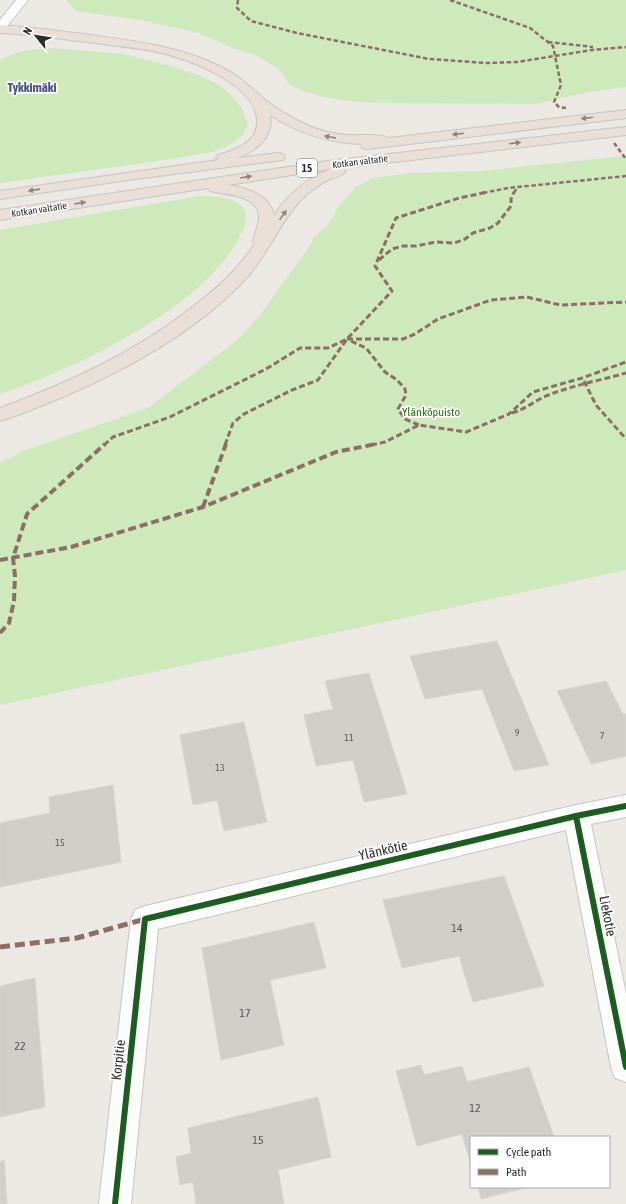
<svg xmlns="http://www.w3.org/2000/svg" width="626" height="1204" font-family="'Asap Condensed',sans-serif">
  <style>
    .green { fill: #cee9bb }
    .building { fill: #d1ceca; stroke: #d7d4d0 }
    .lines { fill: none; stroke-linecap: round; stroke-linejoin: round }
    .street-casing { stroke: #c6c5c5; stroke-width: 2 }
    .secondary-casing { stroke: #c6c5c5; stroke-width: 2 }
    .highway-casing { stroke: #c6c5c4; stroke-width: 2 }
    .street { fill: #fcfcfb; fill-rule: evenodd }
    .secondary { fill: #fcfcfb; fill-rule: evenodd }
    .highway { fill: #eadfd6; fill-rule: evenodd }
    .quiet-far3 { stroke: #8d6e63; stroke-width: 2.5; stroke-dasharray: 4.5 2.5; stroke-linecap: butt }
    .quiet-far2 { stroke: #8d6e63; stroke-width: 3; stroke-dasharray: 6 3; stroke-linecap: butt }
    .quiet-far1 { stroke: #8d6e63; stroke-width: 4; stroke-dasharray: 8 4; stroke-linecap: butt }
    .quiet { stroke: #8d6e63; stroke-width: 5; stroke-dasharray: 10 5; stroke-linecap: butt }
    .cycleway-casing { stroke: #fff; stroke-width: 9 }
    .cycleway { stroke: #1b5e20; stroke-width: 6 }
    .oneway { fill: #8c8682 }
    .labels { text-anchor: middle; stroke-width: 3.5; stroke-linejoin: round; paint-order: stroke }
    .far-street-label { font-size: 10px; fill: #2e2e2e; stroke: #fff }
    .number-label { font-size: 10px; fill: #585857 }
    .shield { fill: #fff; stroke: #6d6d6d; stroke-width: 1 }
    .shield-label { font-size: 11px; font-weight: bold; fill: #2e2e2e }
    .park-label { font-size: 12px; fill: #2b7216; stroke: #fff }
    .near-number-label { font-size: 12px; fill: #585857 }
    .far-district-label { font-size: 13px; font-weight: bold; fill: #4a5583; stroke: #fff }
    .near-street-label { font-size: 14px; fill: #2e2e2e; stroke: #fff }
  </style>
  <rect width="100%" height="100%" fill="#ece8e4"/>
  <g class="green">
    <path d="M66,0H626V87L588,92L536,104L380,103L347,101L324,97L304,91L289,84L279,69L255,55L230,47L199,33L141,20L76,11Z"/>
    <path d="M54,48L122,54L167,65L201,76L219,85L230,94L241,107L248,124L243,135L228,146L212,152L165,160L0,183V60C17,50 35,49 54,48Z"/>
    <path d="M626,156V570L0,705V463L26,450L148,408L241,337L263,311L311,244L313,238L328,225L339,206L356,187L373,178L412,173L480,171Z"/>
    <path d="M200,196C214,196 243,197 246,215C247,225 240,235 236,243C197,311 72,370 0,394V230Z"/>
  </g>
  <g class="building">
    <path d="M497,641L549,765L514,771L482,689L425,699L410,656Z"/>
    <path d="M369,673L407,794L364,802L353,760L316,766L304,715L333,709L325,681Z"/>
    <path d="M606,681L623,714H626V756L591,764L557,691Z"/>
    <path d="M244,722L267,822L224,831L217,800L193,805L180,735Z"/>
    <path d="M113,785L121,862L0,887V823L50,813L49,797Z"/>
    <path d="M504,876L544,986L473,1002L459,956L402,968L383,900Z"/>
    <path d="M314,922L326,968L270,980L284,1045L221,1060L202,948Z"/>
    <path d="M35,978L45,1107L0,1117V986Z"/>
    <path d="M421,1065L424,1075L462,1066L467,1082L529,1067L554,1137H471V1165L462,1134L417,1146L396,1071Z"/>
    <path d="M318,1097L331,1157L278,1170L284,1204H196L193,1182L180,1185L176,1157L191,1153L188,1128Z"/>
    <path d="M4,1160L7,1204H0V1162Z"/>
    <path d="M478,1187H529L481,1199Z"/>
  </g>
  <g class="lines">
    <defs>
      <path id="street" d="M626,795V817L591,824L626,994V1082L615,1078L611,1067L566,830L158,929L131,1204H99L131,919L135,910L145,906L576,805Z"/>
      <path id="secondary" d="M16,0H28L4,30L0,32V20Z"/>
      <g id="highway">
        <path d="M0,25C30,27 60,31 90,35C137,41 185,47 227,70C243,79 252,89 265,100C278,110 294,119 309,126C321,131 334,134 347,135C358,136 381,133 389,138L626,110V118L367,149L362,148L361,144C327,143 298,133 270,115C274,137 256,151 238,158L278,153L283,154L285,157L283,160L128,180L0,199V191L218,160L216,158L218,155C235,150 256,143 257,123C259,87 197,63 169,55C144,48 119,46 94,43C62,39 31,34 0,33Z"/>
        <path d="M626,127V135L343,168L346,171C342,177 334,177 328,180C318,185 309,192 301,200C280,222 269,252 249,275C198,332 121,373 51,402C34,409 17,416 0,421V408C68,383 134,353 191,308C216,289 238,270 255,243L253,241C255,233 259,225 259,217C258,194 225,195 210,191L208,188L0,220V210L328,161ZM331,169C306,178 289,194 274,215C269,194 246,188 228,185Z"/>
      </g>
    </defs>
    <use href="#street" class="street-casing"/>
    <use href="#secondary" class="secondary-casing"/>
    <use href="#highway" class="highway-casing"/>
    <use href="#street" class="street"/>
    <use href="#secondary" class="secondary"/>
    <use href="#highway" class="highway"/>
    <g class="quiet-far3">
      <path d="M238,0L237,8L251,21L297,33L429,59L487,63L517,62L592,50L626,47"/>
      <path d="M450,0L530,28L553,46L561,85L554,102L559,107L566,108"/>
      <path d="M548,42L593,47"/>
      <path d="M614,143L626,159"/>
      <path d="M483,193L508,188L626,176"/>
      <path d="M514,193L517,187"/>
    </g>
    <g class="quiet-far2">
      <path d="M379,260L392,249L403,246H416L436,242L454,243L465,239L473,233L490,228L498,223L511,206V199L514,192"/>
      <path d="M347,339H403L415,334L438,319L491,300L527,297L560,305L626,302"/>
      <path d="M351,341L366,348L385,372L397,380L405,389L406,395L398,409L405,419L419,425"/>
      <path d="M584,381L596,405L626,439"/>
      <path d="M512,413C526,409 537,399 551,394C575,385 601,380 626,373"/>
      <path d="M104,445L113,437L170,417L266,369L300,348H328L347,339L392,291L375,266L396,218L459,198L488,192"/>
      <path d="M225,445L233,423L244,414L292,390L318,380L347,339"/>
      <path d="M371,445L385,442L419,425L466,432L509,414L533,392L582,378L626,362"/>
    </g>
    <g class="quiet-far1">
      <path d="M203,507L226,444"/>
      <path d="M0,560L71,547L203,507L336,452L376,444"/>
      <path d="M0,633L9,623L14,601L15,576L13,558L27,514L105,444"/>
    </g>
    <path class="quiet" d="M0,947L77,938L145,919"/>
    <defs>
      <g id="cycleway">
        <path d="M576,816L626,1067"/>
        <path d="M115,1204L145,919L576,816L626,806"/>
      </g>
    </defs>
    <use href="#cycleway" class="cycleway-casing"/>
    <use href="#cycleway" class="cycleway"/>
  </g>
  <defs><path id="oneway-solid" d="M-6-.8H1V-3.2L6.5 0L1 3.2V.8H-6Z"/></defs>
  <g class="oneway">
    <use href="#oneway-solid" transform="translate(587 118) rotate(173)"/>
    <use href="#oneway-solid" transform="translate(458 134) rotate(173)"/>
    <use href="#oneway-solid" transform="translate(330 137) rotate(-169)"/>
    <use href="#oneway-solid" transform="translate(515 143) rotate(-7)"/>
    <use href="#oneway-solid" transform="translate(246 177) rotate(-9)"/>
    <use href="#oneway-solid" transform="translate(34 190) rotate(172)"/>
    <use href="#oneway-solid" transform="translate(80 203) rotate(-9)"/>
    <use href="#oneway-solid" transform="translate(283 215) rotate(-55)"/>
  </g>
  <g class="labels">
    <g class="far-street-label">
      <text transform="translate(360 161) rotate(-7)" y="4">Kotkan valtatie</text>
      <text transform="translate(39 209) rotate(-9)" y="4">Kotkan valtatie</text>
    </g>
    <g class="number-label">
      <text x="517" y="736">9</text>
      <text x="602" y="739">7</text>
      <text x="349" y="741">11</text>
      <text x="220" y="771">13</text>
      <text x="60" y="846">15</text>
    </g>
    <rect class="shield" x="297" y="159" width="20" height="18" rx="3"/>
    <g class="shield-label">
      <text x="307" y="172">15</text>
    </g>
    <g class="park-label">
      <text x="431" y="416">Ylänköpuisto</text>
    </g>
    <g class="near-number-label">
      <text x="457" y="932">14</text>
      <text x="245" y="1017">17</text>
      <text x="20" y="1050">22</text>
      <text x="475" y="1112">12</text>
      <text x="258" y="1144">15</text>
    </g>
    <g class="far-district-label">
      <text x="32" y="92">Tykkimäki</text>
    </g>
    <g class="near-street-label">
      <text transform="translate(383 850) rotate(-13)" y="5">Ylänkötie</text>
      <text transform="translate(608 916) rotate(79)" y="5">Liekotie</text>
      <text transform="translate(118 1060) rotate(-84)" y="5">Korpitie</text>
    </g>
  </g>
  <rect x="470" y="1136" width="140" height="52" fill="#ffffff" stroke="#ababab"/>
  <rect x="478" y="1149" width="20" height="6" fill="#1b5e20" stroke="#ababab"/>
  <text x="506" y="1156" font-size="12" fill="#2e2e2e">Cycle path</text>
  <rect x="478" y="1169" width="20" height="6" fill="#8d6e63" stroke="#ababab"/>
  <text x="506" y="1176" font-size="12" fill="#2e2e2e">Path</text>
  <g transform="translate(36 36) rotate(300)" stroke="#ffffff" stroke-width="3" paint-order="stroke">
  <path d="M0-3L7 15L0 10L-7 15Z" fill="#2e2e2e"/>
  <text y="-6" font-size="11" font-weight="bold" text-anchor="middle" fill="#2e2e2e">N</text>
  </g>
</svg>
